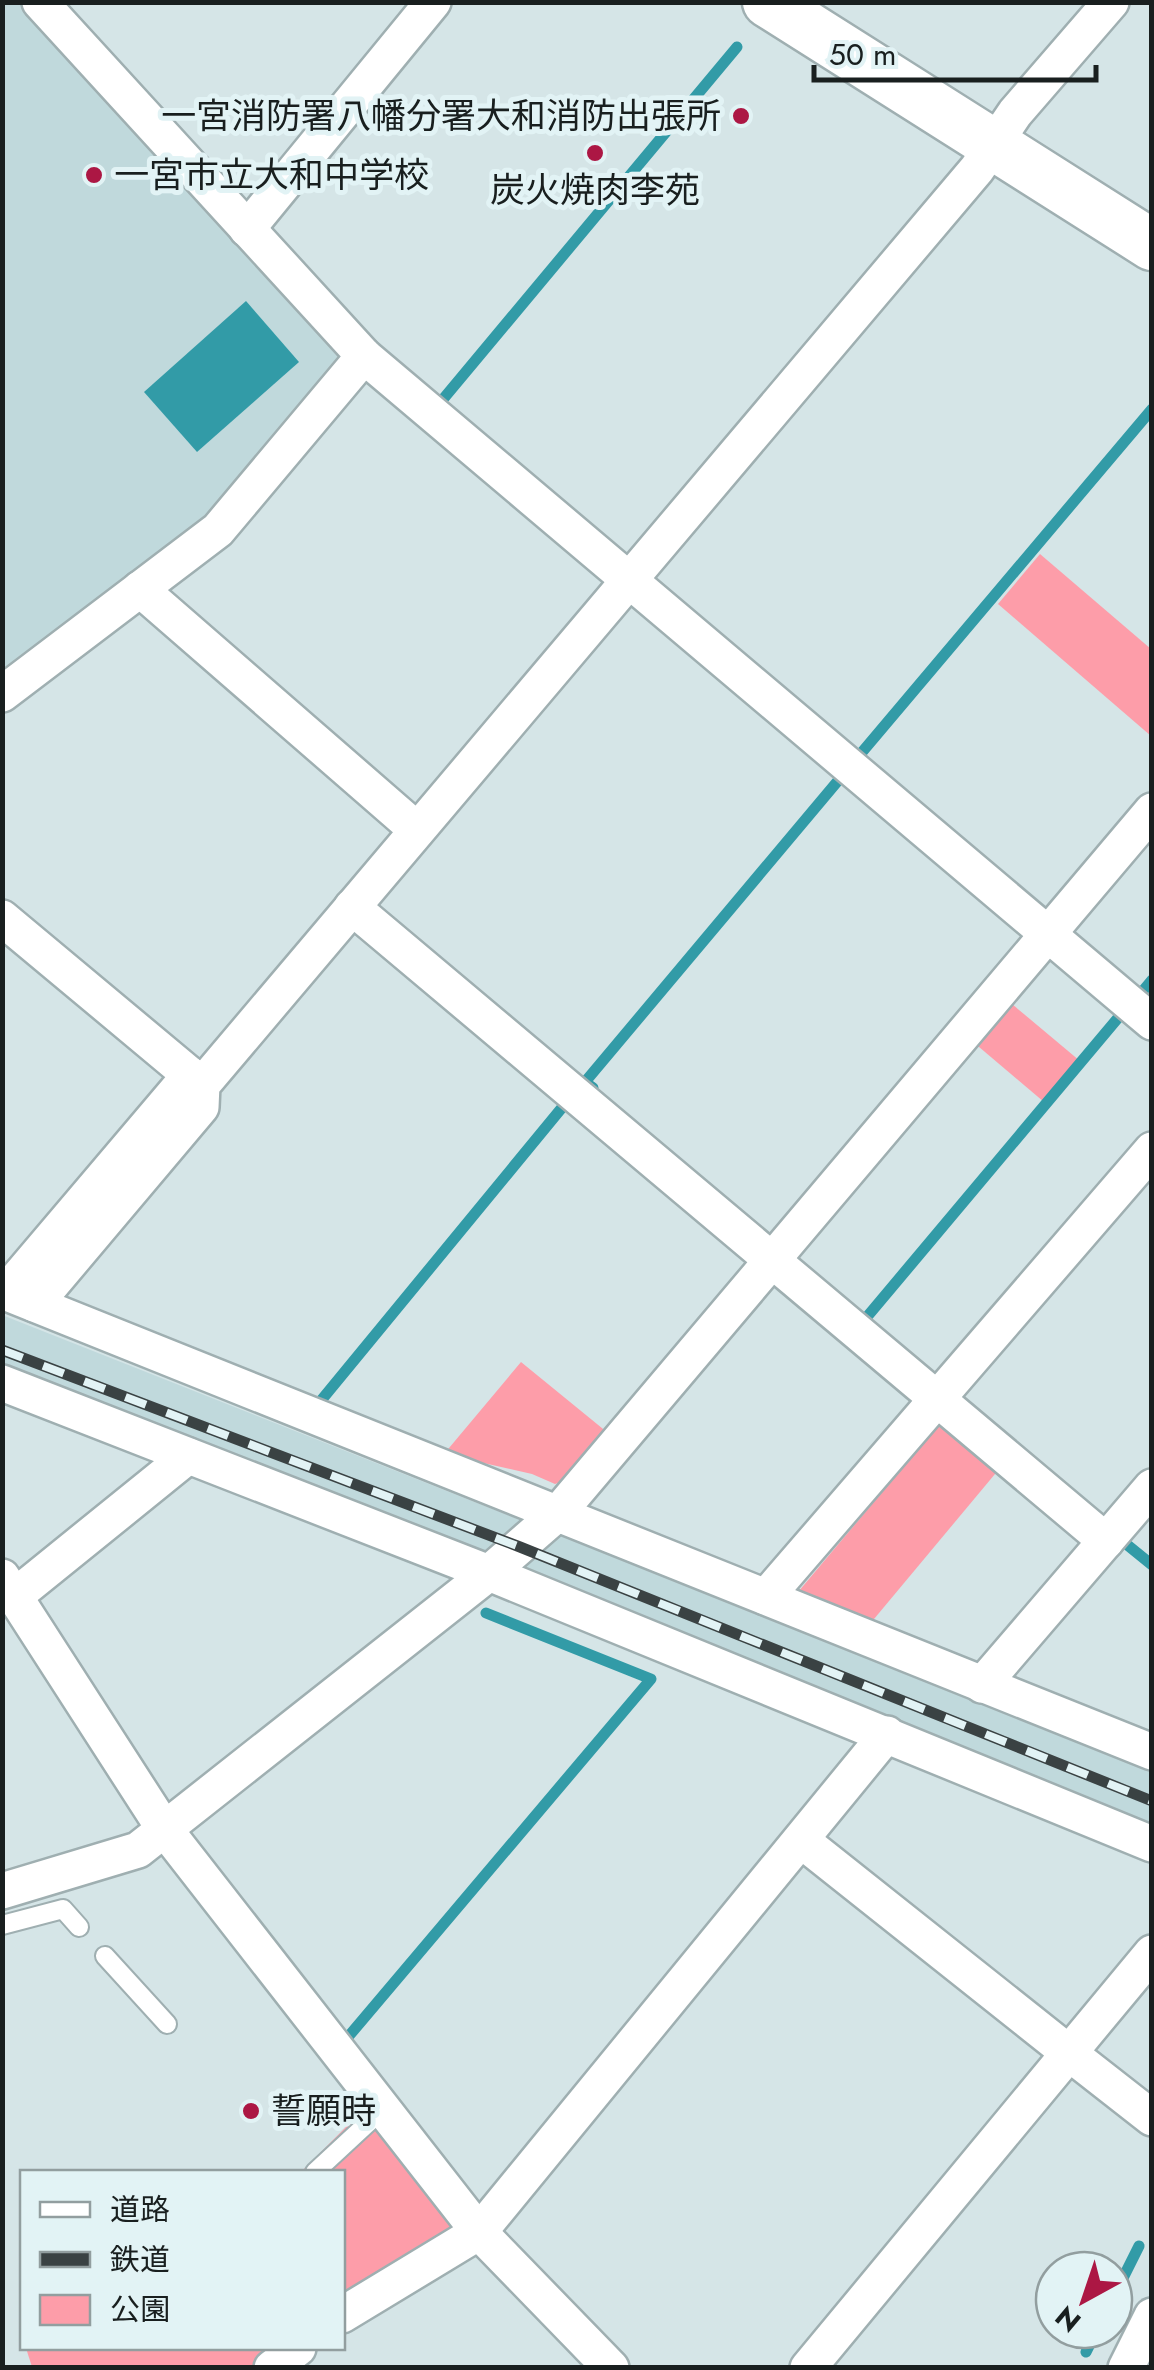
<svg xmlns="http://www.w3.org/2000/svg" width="1154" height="2370" font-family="Jost,'Noto Sans JP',sans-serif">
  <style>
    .built { fill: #c0d9dc }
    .green { fill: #fd9da9 }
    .water { fill: #329ba7 }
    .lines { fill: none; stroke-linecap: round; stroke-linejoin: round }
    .stream { stroke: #329ba7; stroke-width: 11 }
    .lane-casing { stroke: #9fafb1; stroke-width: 22 }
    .street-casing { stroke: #9fafb1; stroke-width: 40 }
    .secondary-casing { stroke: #9fafb1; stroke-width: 55 }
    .lane { stroke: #fff; stroke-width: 18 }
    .street { stroke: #fff; stroke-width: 35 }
    .secondary { stroke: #fff; stroke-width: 50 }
    .rail-casing { stroke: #3a4243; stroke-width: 11 }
    .rail { stroke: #e2f3f5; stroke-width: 8; stroke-dasharray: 22; stroke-linecap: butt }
    .poi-dot { fill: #ac1744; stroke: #e2f3f5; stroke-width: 4 }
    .labels { text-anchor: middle; stroke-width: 10; stroke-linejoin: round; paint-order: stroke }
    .poi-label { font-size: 35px; fill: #191f1f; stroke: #e2f3f5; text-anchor: start }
  </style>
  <rect width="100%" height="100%" fill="#d5e5e7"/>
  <g class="built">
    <path d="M25,2L345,347V363L227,500L3,673L2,3Z"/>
    <path d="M2,1315L530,1524L485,1561L3,1371Z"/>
    <path d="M560,1531L1151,1766V1826L510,1572Z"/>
  </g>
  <g class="green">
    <path d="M1040,554L1151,649V736L998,604Z"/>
    <path d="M1006,999L1080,1061L1044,1102L972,1041Z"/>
    <path d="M521,1362L608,1433L571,1478L555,1484L532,1474L444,1454Z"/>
    <path d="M943,1420L1000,1468L864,1631L793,1598Z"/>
    <path d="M369,2104L465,2231L343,2302L342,2172H301Z"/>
    <path d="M26,2348H283L258,2368L32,2367Z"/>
  </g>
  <path class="water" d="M246,301L299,362L197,452L144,392Z"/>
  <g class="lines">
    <g class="stream">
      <path d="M444,398L737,47"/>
      <path d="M863,751L1152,409"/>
      <path d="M1142,992L1152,980"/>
      <path d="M593,1088L585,1082L842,776"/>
      <path d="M866,1318L1123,1012"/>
      <path d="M319,1403L565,1104"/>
      <path d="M1120,1539L1152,1565"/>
      <path d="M348,2037L651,1679L486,1613"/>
      <path d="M1120,2284L1139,2246"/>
      <path d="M1086,2352L1097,2330"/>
    </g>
    <defs>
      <g id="lane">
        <path d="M2,1925L63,1909L79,1927"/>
        <path d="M105,1956L167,2024"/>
        <path d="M315,2172L383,2109"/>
      </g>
      <g id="street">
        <path d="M40,2L364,356L1152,1022"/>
        <path d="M247,229L433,2"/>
        <path d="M140,589L417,830"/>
        <path d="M2,694L218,530L364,356"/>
        <path d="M352,907L1106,1541"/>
        <path d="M2,918L202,1085"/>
        <path d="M2,1291L1152,1752"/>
        <path d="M6,1292L190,1075"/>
        <path d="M35,1304L201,1107L202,1085L977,169L1015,113L1111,2"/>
        <path d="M2,1383L489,1573L1152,1844"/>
        <path d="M2,1577L163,1827L479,2232L611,2368"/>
        <path d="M15,1596L188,1456"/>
        <path d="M766,1597L1152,1150"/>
        <path d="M982,1685L1152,1487"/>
        <path d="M801,1840L1069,2053L808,2368"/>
        <path d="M2,1891L138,1850L489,1573L559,1512L1152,811"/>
        <path d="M1152,1953L1069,2053L1152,2118"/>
        <path d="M342,2315L479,2232L887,1734"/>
        <path d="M272,2368L298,2348"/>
        <path d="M1126,2368L1152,2316"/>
      </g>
      <path id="secondary" d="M768,2L1152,245"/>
    </defs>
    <use href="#lane" class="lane-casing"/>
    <use href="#street" class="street-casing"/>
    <use href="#secondary" class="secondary-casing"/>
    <use href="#lane" class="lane"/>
    <use href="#street" class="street"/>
    <use href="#secondary" class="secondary"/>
    <defs>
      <path id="rail" d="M2,1350L520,1547L1152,1801"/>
    </defs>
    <use href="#rail" class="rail-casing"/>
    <use href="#rail" class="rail"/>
  </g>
  <g class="poi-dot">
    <circle cx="741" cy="116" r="10"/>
    <circle cx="595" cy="153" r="10"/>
    <circle cx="94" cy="175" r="10"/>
    <circle cx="251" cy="2111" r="10"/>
  </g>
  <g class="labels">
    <g class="poi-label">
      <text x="721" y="128" text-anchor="end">一宮消防署八幡分署大和消防出張所</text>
      <text x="114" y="187">一宮市立大和中学校</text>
      <text x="595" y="202" text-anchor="middle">炭火焼肉李苑</text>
      <text x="271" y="2123">誓願時</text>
    </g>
  </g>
  <rect width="1154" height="2370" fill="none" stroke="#191f1f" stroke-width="10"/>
  <rect x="20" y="2170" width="325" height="180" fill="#e2f3f5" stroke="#929e9f" stroke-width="2.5"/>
  <rect x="40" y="2202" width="50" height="15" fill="#ffffff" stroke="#929e9f" stroke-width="2.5"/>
  <text x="110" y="2220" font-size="30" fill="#191f1f">道路</text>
  <rect x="40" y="2252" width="50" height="15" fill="#3a4243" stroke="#929e9f" stroke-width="2.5"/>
  <text x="110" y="2270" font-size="30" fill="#191f1f">鉄道</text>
  <rect x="40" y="2295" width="50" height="30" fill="#fd9da9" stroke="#929e9f" stroke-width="2.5"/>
  <text x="110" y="2320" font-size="30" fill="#191f1f">公園</text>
  <g transform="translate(1084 2300) rotate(220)"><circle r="48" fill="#e2f3f5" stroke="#929e9f" stroke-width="2.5"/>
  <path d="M0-8L18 38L0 25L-18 38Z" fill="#ac1744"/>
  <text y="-15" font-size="28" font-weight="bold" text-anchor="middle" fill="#191f1f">N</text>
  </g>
  <path d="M814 65v15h282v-15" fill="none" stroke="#191f1f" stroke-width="5"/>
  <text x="829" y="65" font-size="30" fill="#191f1f" stroke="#e2f3f5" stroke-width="8" paint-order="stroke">50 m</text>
</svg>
